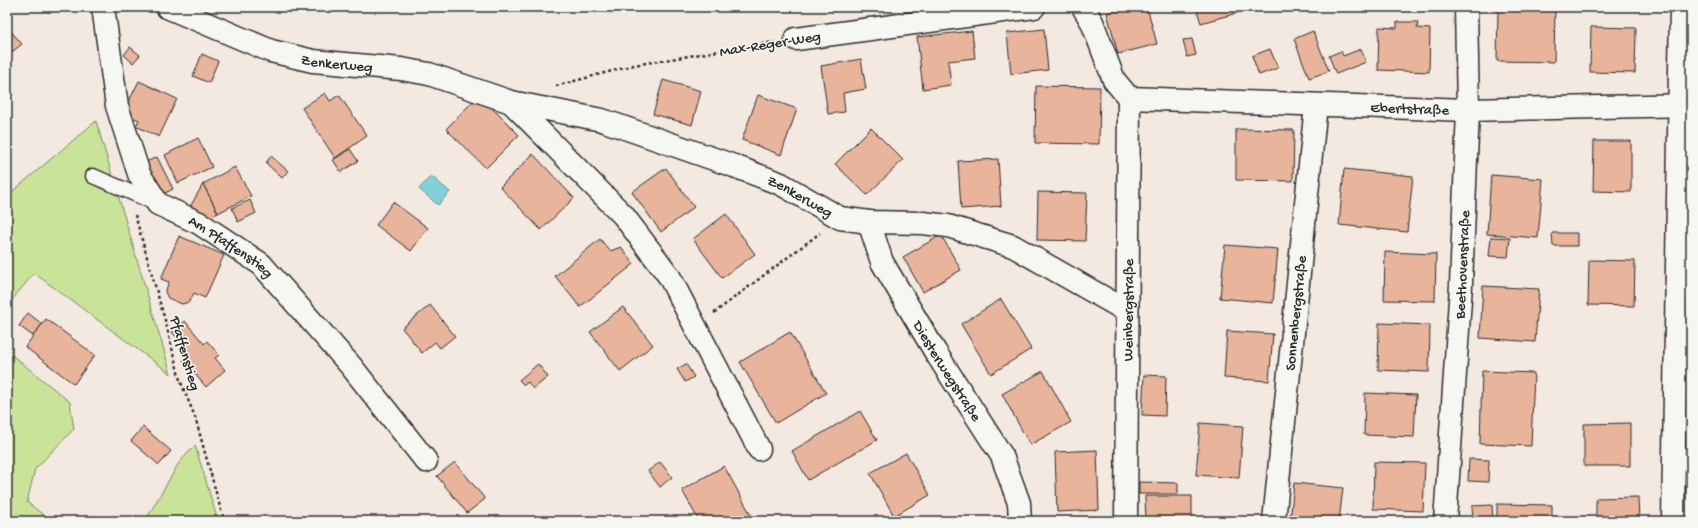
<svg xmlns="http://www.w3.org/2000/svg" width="1698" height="528" font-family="'Gochi Hand',sans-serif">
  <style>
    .green { fill: #c9e399; stroke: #7a8762 }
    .water { fill: #81d2d8; stroke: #5f8f93 }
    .building { fill: #e9b49c; stroke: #2b2b2b }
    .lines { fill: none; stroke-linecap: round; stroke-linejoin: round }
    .lane-casing { stroke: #2b2b2b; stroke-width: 17 }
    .street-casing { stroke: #2b2b2b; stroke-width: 25 }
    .path { stroke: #2b2b2b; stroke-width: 2.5; stroke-dasharray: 3 3; stroke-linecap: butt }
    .lane { stroke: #f6f6f2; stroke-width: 14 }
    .street { stroke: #f6f6f2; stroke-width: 22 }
    .labels { text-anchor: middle; stroke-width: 3; stroke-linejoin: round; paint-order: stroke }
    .street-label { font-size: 15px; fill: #2b2b2b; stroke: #f6f6f2 }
  </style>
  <rect width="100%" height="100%" fill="#f3e9e1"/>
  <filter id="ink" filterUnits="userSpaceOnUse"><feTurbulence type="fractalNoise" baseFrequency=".025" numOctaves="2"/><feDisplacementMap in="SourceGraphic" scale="8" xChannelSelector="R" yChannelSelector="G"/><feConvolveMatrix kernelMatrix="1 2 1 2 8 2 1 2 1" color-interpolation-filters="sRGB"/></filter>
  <g filter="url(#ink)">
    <g class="green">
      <path d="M96,121L171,374L34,273L7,306V196Z"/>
      <path d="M7,351L70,402L74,429L35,469L27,502L51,521H7Z"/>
      <path d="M195,445L218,521H145L179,463Z"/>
    </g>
    <path class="water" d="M431,176L450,192L438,205L419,189Z"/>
    <g class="building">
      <path d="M1132,7H1147L1157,44L1118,54L1107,13Z"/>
      <path d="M1196,7H1258L1201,23Z"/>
      <path d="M1498,9L1555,10L1554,62L1497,61Z"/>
      <path d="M1397,22H1418L1417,28L1430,29L1429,72L1378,70L1379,27L1397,28Z"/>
      <path d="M7,27L22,44L7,56Z"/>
      <path d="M1591,27L1636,28L1635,73L1590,72Z"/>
      <path d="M1044,29L1048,70L1011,74L1007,33Z"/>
      <path d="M972,31L975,58L948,61L951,85L923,89L917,37Z"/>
      <path d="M1313,31L1329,71L1309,78L1294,39Z"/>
      <path d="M1192,39L1196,55L1187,57L1183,40Z"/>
      <path d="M130,47L140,55L133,63L124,55Z"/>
      <path d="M1270,49L1278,68L1259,75L1252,56Z"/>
      <path d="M1361,49L1366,62L1336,74L1329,56L1341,51L1343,56Z"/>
      <path d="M202,54L218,61L209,83L193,76Z"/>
      <path d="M861,59L866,89L843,93L845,112L828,114L821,66Z"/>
      <path d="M663,80L701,91L692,125L653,114Z"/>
      <path d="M139,81L177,99L159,137L136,126L139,120L123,113Z"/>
      <path d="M1036,86L1100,87L1099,144L1035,143Z"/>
      <path d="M325,93L330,101L339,95L367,136L335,158L302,108Z"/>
      <path d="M479,95L519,135L486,168L446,129Z"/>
      <path d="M758,95L797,109L781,155L742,140Z"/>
      <path d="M871,128L903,160L867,195L835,164Z"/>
      <path d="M1236,129L1294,130L1293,181L1236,180Z"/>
      <path d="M198,138L212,167L178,183L165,155Z"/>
      <path d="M1594,141H1631V192L1593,191Z"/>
      <path d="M350,149L358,161L341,172L333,160Z"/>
      <path d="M533,154L574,198L541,230L500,187Z"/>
      <path d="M271,156L288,171L282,178L266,163Z"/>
      <path d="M157,157L173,189L161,195L144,163Z"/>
      <path d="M998,159L1001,206L961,209L958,161Z"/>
      <path d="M235,167L251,196L218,213L203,184Z"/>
      <path d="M666,168L694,207L661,232L632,192Z"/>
      <path d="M1344,169L1413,176L1407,232L1339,225Z"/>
      <path d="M1491,175L1543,179L1538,238L1487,234Z"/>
      <path d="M203,184L218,213L209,218L190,207Z"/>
      <path d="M1038,192L1087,193L1085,241L1037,240Z"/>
      <path d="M250,200L256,213L238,222L232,208Z"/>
      <path d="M393,202L428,228L411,251L376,225Z"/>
      <path d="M726,214L755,254L722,278L693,239Z"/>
      <path d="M1552,233H1577V246H1553Z"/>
      <path d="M941,235L961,270L923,292L903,257Z"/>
      <path d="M179,236L224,255L205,298L194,293L189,302L182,304L168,298L165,292L169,282L161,279Z"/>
      <path d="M1491,237L1510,238L1508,257L1489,256Z"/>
      <path d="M600,239L610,251L621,247L634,264L580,307L555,276Z"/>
      <path d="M1225,245L1278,249L1273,303L1220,298Z"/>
      <path d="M1385,252L1436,254L1435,301L1384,300Z"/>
      <path d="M1589,260L1635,261L1634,306L1588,305Z"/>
      <path d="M1483,286L1539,289L1535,342L1480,338Z"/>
      <path d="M1001,299L1031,349L991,374L961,324Z"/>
      <path d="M430,305L455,336L440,348L435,342L422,353L402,328Z"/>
      <path d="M623,307L653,345L620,371L590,332Z"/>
      <path d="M28,313L42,324L33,336L19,326Z"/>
      <path d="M46,319L95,355L74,384L25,347Z"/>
      <path d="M185,321L204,344L207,341L219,355L215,358L225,370L206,387L183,360L190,354L172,332Z"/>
      <path d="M1379,323L1430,325L1429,372L1378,370Z"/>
      <path d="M1227,331L1273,334L1269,381L1224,378Z"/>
      <path d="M790,332L826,393L776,423L740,362Z"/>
      <path d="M538,364L548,377L533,389L528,382L524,385L519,380Z"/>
      <path d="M686,364L694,377L685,382L677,369Z"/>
      <path d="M1043,371L1071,422L1030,445L1002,394Z"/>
      <path d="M1482,371L1534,373L1531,446L1480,444Z"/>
      <path d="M1144,375L1166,376L1165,416L1142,415Z"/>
      <path d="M1365,393L1416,395L1414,437L1364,435Z"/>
      <path d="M860,411L877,440L808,480L792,451Z"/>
      <path d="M1200,423L1243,426L1239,478L1196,475Z"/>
      <path d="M1630,423V466H1584V424Z"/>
      <path d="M143,427L171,451L159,465L131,441Z"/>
      <path d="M1097,450L1099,510L1057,512L1055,452Z"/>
      <path d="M906,453L930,495L894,516L870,473Z"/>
      <path d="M1469,459L1489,460L1488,482L1468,481Z"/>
      <path d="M455,462L485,499L467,513L437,476Z"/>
      <path d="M660,462L672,477L660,487L648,471Z"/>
      <path d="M1374,462L1425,463L1423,511L1373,509Z"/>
      <path d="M724,466L752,517L744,521H699L682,490Z"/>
      <path d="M1139,482L1178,483V494H1139Z"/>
      <path d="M1294,483L1343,488L1339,521H1290Z"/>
      <path d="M1145,496H1192V521H1146Z"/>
      <path d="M1638,497L1639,521H1596V498Z"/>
      <path d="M1497,504L1552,505V521H1497Z"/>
      <path d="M1492,505L1493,521H1473L1472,506Z"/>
    </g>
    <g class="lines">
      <defs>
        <path id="lane" d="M93,176L158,204"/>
        <g id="street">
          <path id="s1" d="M103,7L117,106L139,174L158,204L199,223L261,264L351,366L426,461"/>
          <path id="s2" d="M167,7L271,51L313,61L401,69L429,74L511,102L602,120L734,166L781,184L840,218L869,222L923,223L948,226L1013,246L1127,311"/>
          <path d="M1083,7L1092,22L1114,80L1129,98"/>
          <path d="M796,39L1034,7"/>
          <path id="s3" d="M1129,98L1468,110L1691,105"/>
          <path d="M511,102L623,215L669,276L759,449"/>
          <path id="s4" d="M869,222L882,262L936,353L1002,456L1019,503L1020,521"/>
          <path id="s5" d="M1126,521L1129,98"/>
          <path id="s6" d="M1274,521L1316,105"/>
          <path id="s7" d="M1445,521L1461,285L1468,110L1466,7"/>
          <path d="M1673,521L1681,7"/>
        </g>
      </defs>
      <use href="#lane" class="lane-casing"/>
      <use href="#street" class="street-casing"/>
      <g class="path">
        <path d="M556,86L634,65L774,42"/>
        <path d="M135,215L166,324L180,380L195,417L224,521"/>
        <path d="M714,313L820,233"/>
        <path d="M1414,521L1422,519"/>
      </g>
      <use href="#lane" class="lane"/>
      <use href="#street" class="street"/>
    </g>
  </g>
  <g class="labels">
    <g class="street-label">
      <text transform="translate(770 43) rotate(-9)" y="5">Max-Reger-Weg</text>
      <text dy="5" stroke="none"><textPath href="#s2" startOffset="180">Zenkerweg</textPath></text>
      <text dy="5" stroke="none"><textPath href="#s3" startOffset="281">Ebertstraße</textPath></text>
      <text dy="5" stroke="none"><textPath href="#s2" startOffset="665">Zenkerweg</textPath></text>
      <text dy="5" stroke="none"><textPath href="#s1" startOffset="292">Am Pfaffenstieg</textPath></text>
      <text dy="5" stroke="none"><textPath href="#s7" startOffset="257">Beethovenstraße</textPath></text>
      <text dy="5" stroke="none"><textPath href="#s5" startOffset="211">Weinbergstraße</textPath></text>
      <text dy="5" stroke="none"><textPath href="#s6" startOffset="209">Sonnenbergstraße</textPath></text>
      <text transform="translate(186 353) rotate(74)" y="5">Pfaffenstieg</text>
      <text dy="5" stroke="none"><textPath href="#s4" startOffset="169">Diesterwegstraße</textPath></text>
    </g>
  </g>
  <rect width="1698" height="528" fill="none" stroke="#f6f6f2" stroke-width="24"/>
  <rect x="12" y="12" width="1674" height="504" fill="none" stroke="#2b2b2b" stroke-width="1.5" filter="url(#ink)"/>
</svg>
